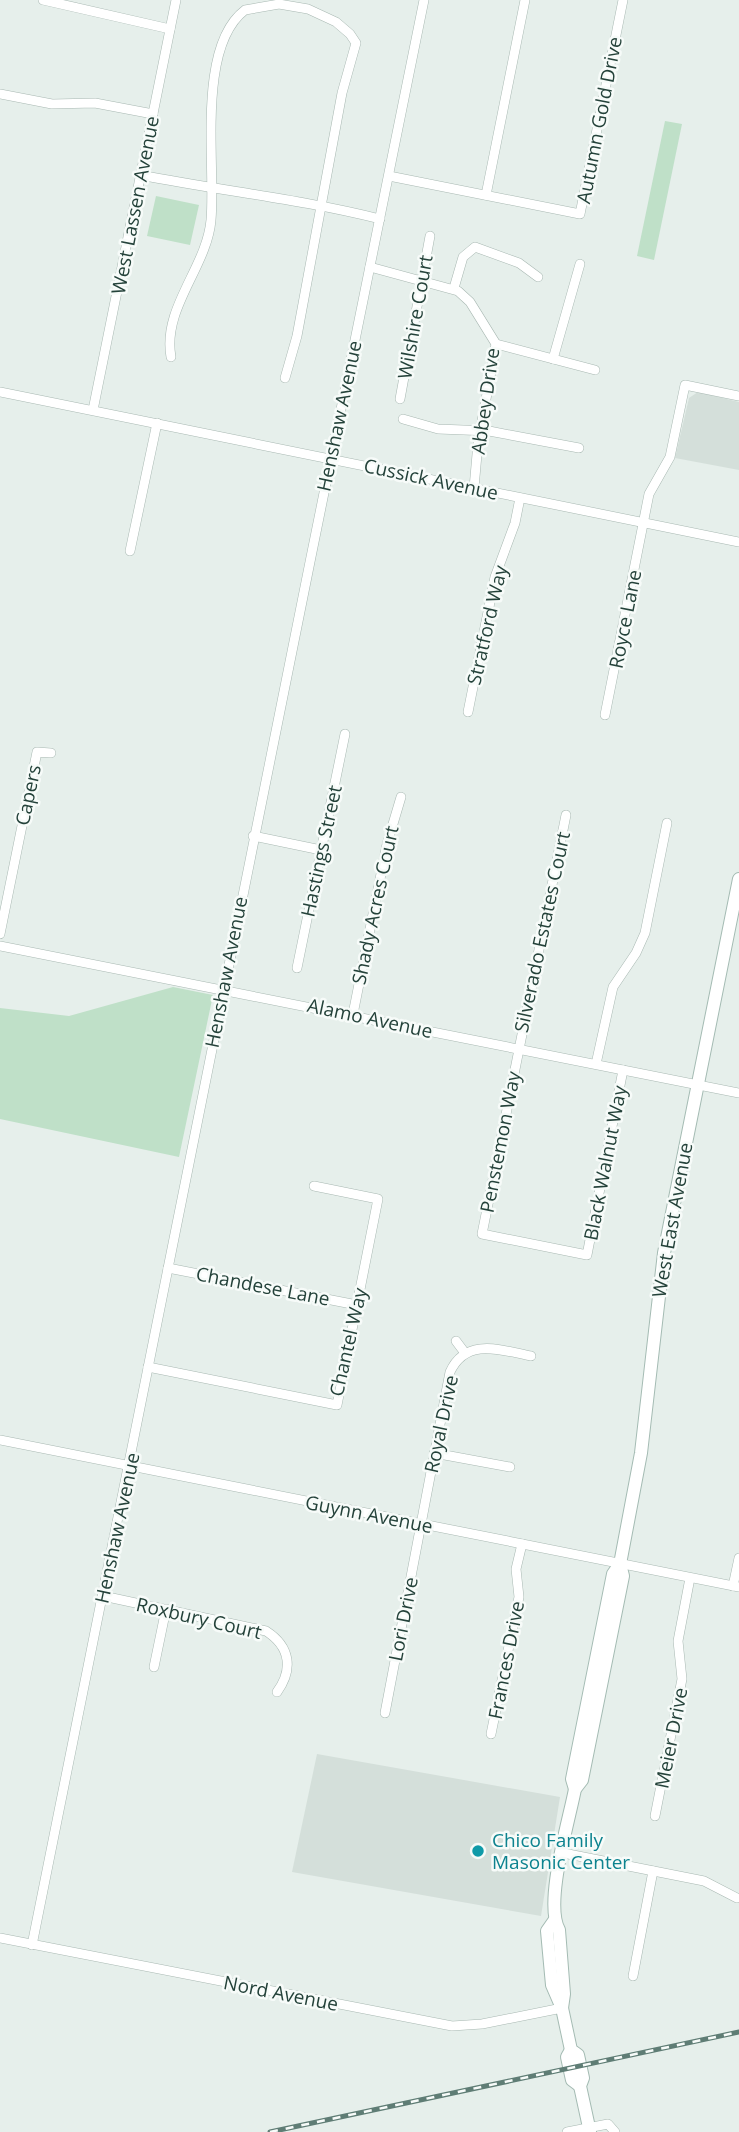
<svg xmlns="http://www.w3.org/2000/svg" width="739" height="2132" font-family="'Open Sans',sans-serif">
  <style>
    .built { fill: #d4dfda }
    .green { fill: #bfe0c8 }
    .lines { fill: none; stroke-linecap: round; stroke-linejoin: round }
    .minor-casing { stroke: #a8b8b2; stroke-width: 10 }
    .secondary-casing { stroke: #a4bbb3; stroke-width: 14 }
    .minor { stroke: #fff; stroke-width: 9 }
    .secondary { stroke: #fff; stroke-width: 12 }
    .rail-casing { stroke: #5f7d75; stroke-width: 5 }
    .rail { stroke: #f7fbf9; stroke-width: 2.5; stroke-dasharray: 8; stroke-linecap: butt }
    .culture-dot { fill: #0f9aa8; stroke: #f7fbf9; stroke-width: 2.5 }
    .labels { text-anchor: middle; stroke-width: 5; stroke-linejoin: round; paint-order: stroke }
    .street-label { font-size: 19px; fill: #24423a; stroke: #f7fbf9 }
    .culture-label { font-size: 19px; fill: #0d838f; stroke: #f7fbf9; text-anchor: start }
  </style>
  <rect width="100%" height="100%" fill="#e6efeb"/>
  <g class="built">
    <path d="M698,392L739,402V470L675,458L689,398Z"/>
    <path d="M317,1754L560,1797L541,1916L292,1872Z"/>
  </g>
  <g class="green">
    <path d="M665,121L682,124L654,260L637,256Z"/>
    <path d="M156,196L199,205L190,245L147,236Z"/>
    <path d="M173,987L213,995L179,1157L0,1119V1008L69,1016Z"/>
  </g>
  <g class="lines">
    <defs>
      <g id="minor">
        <path d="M43,0L170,29"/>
        <path d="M0,94L52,104L95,103L153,114"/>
        <path d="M141,175C221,191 301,199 380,219"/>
        <path d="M389,176L580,214L623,0"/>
        <path d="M486,195L525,0"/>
        <path d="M370,267L458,291L470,302L496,344L478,443L474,488"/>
        <path d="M454,288L463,257L475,247L519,263L538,277"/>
        <path d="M496,344L595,370"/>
        <path d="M171,357C162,308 207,267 211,220C216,165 196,47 245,10L279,4L308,9L336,22L350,34L356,43L342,93L297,336L285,378"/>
        <path d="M553,359L580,264"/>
        <path d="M0,392L739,542"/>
        <path d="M400,399L430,236"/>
        <path d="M93,410L176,0"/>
        <path d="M403,419L438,429L489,431L579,448"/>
        <path d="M130,551L157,423"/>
        <path d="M468,712L495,577L515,523L520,498"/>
        <path d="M605,715L649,494L670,457L685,385L739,396"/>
        <path d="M566,815L482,1234L587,1255L623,1070"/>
        <path d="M253,836L321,850"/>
        <path d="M0,934L37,752L51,753"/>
        <path d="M0,946L739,1093"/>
        <path d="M297,968L345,734"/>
        <path d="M353,1014L387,844L401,797"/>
        <path d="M596,1064L613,987L636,953L645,933L667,823"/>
        <path d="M168,1268L357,1305"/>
        <path d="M456,1341L465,1353"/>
        <path d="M148,1367L337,1405L378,1199L314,1186"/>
        <path d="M0,1440L739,1587"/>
        <path d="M434,1453L510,1467"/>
        <path d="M733,1586L739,1558"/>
        <path d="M103,1596L266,1631C291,1647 293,1670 277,1692"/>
        <path d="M154,1667L166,1609"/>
        <path d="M385,1713L450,1372C466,1337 501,1350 531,1356"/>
        <path d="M491,1734L519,1597L516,1569L522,1544"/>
        <path d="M655,1816L682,1679L678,1641L690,1578"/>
        <path d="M563,1853L704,1881L737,1898"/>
        <path d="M0,1938L452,2026L482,2024L562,2008"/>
        <path d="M32,1945C162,1296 292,648 424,0"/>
        <path d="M633,1976L653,1871"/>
        <path d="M567,2132L608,2124L615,2132"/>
      </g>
      <g id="secondary">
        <path d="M575,1789L572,1779L613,1574L620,1564L641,1453L664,1253L739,879"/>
        <path d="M554,1921L547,1931L552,1985L562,2008L571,2050L578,2055L583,2078L580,2086L590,2132"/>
        <path d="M562,2008L564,1994L559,1930C544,1903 569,1821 575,1789L582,1780L623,1576L620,1564"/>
        <path d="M571,2050L567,2057L572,2080L580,2086"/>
      </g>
    </defs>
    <use href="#minor" class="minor-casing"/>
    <use href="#secondary" class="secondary-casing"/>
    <use href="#minor" class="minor"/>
    <use href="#secondary" class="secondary"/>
    <defs>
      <path id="rail" d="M270,2132L739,2032"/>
    </defs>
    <use href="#rail" class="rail-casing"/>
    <use href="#rail" class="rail"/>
  </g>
  <circle class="culture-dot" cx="478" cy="1851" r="7"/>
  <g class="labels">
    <g class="street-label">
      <text transform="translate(599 120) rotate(-79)" y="7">Autumn Gold Drive</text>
      <text transform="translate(135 205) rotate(-79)" y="7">West Lassen Avenue</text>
      <text transform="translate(415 317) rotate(-80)" y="7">Wilshire Court</text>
      <text transform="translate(485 401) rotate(-82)" y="7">Abbey Drive</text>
      <text transform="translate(339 416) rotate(-78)" y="7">Henshaw Avenue</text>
      <text transform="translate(431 479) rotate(12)" y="7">Cussick Avenue</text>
      <text transform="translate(625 619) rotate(-79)" y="7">Royce Lane</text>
      <text transform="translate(487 625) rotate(-77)" y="7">Stratford Way</text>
      <text transform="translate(28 795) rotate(-78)" y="7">Capers</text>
      <text transform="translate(321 851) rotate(-78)" y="7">Hastings Street</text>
      <text transform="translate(375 905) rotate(-78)" y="7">Shady Acres Court</text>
      <text transform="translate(542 932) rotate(-78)" y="7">Silverado Estates Court</text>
      <text transform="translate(226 972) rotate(-79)" y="7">Henshaw Avenue</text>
      <text transform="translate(370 1018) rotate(12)" y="7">Alamo Avenue</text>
      <text transform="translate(500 1142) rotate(-79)" y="7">Penstemon Way</text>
      <text transform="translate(605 1163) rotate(-79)" y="7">Black Walnut Way</text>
      <text transform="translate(672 1220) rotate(-80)" y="7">West East Avenue</text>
      <text transform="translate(263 1286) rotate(11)" y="7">Chandese Lane</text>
      <text transform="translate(348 1342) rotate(-77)" y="7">Chantel Way</text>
      <text transform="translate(441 1424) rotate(-78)" y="7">Royal Drive</text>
      <text transform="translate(369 1514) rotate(11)" y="7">Guynn Avenue</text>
      <text transform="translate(117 1528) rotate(-78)" y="7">Henshaw Avenue</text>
      <text transform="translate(199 1618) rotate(13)" y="7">Roxbury Court</text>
      <text transform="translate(403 1619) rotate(-79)" y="7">Lori Drive</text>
      <text transform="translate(506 1660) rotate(-79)" y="7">Frances Drive</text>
      <text transform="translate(671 1738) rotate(-79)" y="7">Meier Drive</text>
      <text transform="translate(281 1993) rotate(11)" y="7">Nord Avenue</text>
    </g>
    <g class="culture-label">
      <text x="492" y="1847">Chico Family<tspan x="492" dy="22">Masonic Center</tspan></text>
    </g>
  </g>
</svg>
